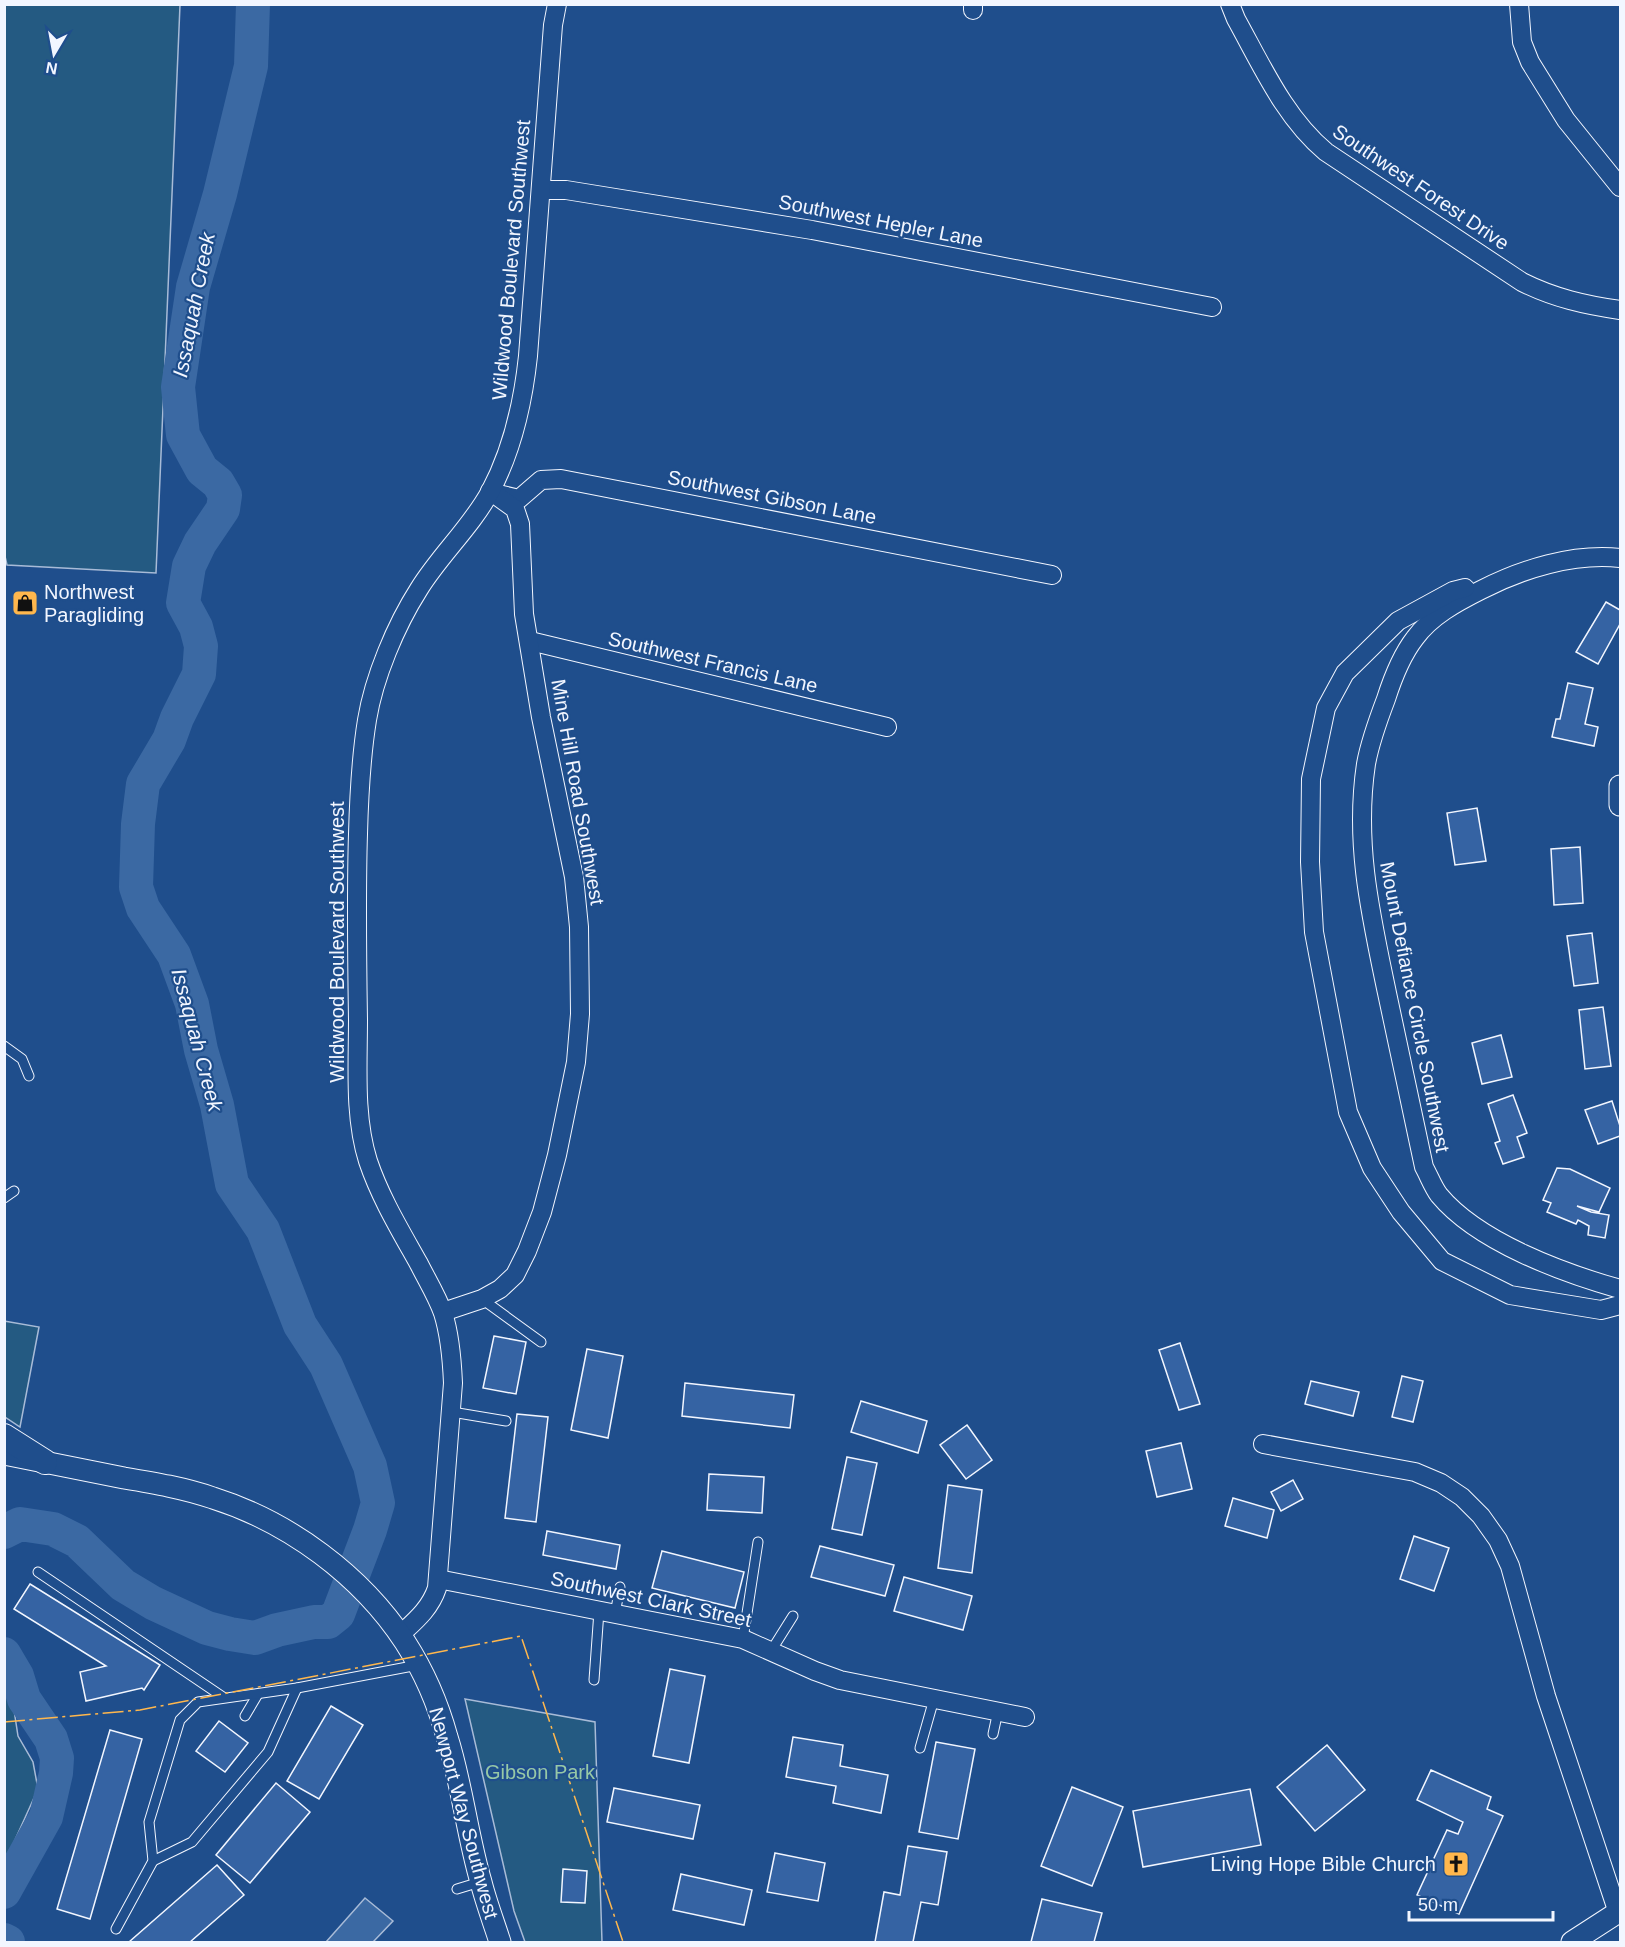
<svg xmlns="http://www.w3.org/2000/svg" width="1625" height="1947" font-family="Arial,sans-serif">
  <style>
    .green { fill: #245a82; stroke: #a8bbd7; stroke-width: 1.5 }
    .water { fill: #3b69a3; stroke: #a8bbd7; stroke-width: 1.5 }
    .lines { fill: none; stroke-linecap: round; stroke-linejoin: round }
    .river { stroke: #3b69a3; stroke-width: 34 }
    .building { fill: #3563a3; stroke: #f2f6ff; stroke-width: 1.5 }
    .service-casing { stroke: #f2f6ff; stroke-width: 11 }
    .minor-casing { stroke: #f2f6ff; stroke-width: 20 }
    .tertiary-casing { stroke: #f2f6ff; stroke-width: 23 }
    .secondary-casing { stroke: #f2f6ff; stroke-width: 26 }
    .service { stroke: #1f4e8c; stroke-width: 9 }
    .minor { stroke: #1f4e8c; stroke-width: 18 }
    .tertiary { stroke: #1f4e8c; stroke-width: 21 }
    .secondary { stroke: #1f4e8c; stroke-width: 24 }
    .power { stroke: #ffb74d; stroke-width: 1.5; stroke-dasharray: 21 4.5 3 4.5; stroke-linecap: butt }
    .labels { text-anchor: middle; stroke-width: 4.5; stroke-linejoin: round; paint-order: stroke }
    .street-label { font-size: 20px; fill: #f2f6ff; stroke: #1f4e8c }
    .poi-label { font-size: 20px; fill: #f2f6ff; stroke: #1f4e8c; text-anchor: start }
    .park-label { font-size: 20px; fill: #97c8a6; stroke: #1f4e8c }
    .water-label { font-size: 21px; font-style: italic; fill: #f2f6ff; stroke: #1f4e8c }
  </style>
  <rect width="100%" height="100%" fill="#1f4e8c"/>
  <g class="green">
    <path d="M4,5H180L156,573L7,565L4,552Z"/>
    <path d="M4,1321L39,1327L20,1427L5,1417Z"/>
    <path d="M4,1684L14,1710L18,1736L33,1762L38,1789L5,1862Z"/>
    <path d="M465,1699L595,1722L602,1942H525L514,1911Z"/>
  </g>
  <path class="water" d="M365,1898L393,1921L373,1942H326Z"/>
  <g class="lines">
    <g class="river">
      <path d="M4,1532L20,1524L53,1529L77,1541L123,1585L153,1603L207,1628L230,1634L255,1638L277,1630L314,1622H328L338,1614L370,1530L378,1503L370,1466L326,1365L300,1325L263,1230L232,1184L217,1105L201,1050L192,1004L174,955L143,908L136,887L138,824L143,784L169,740L177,718L199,674L201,646L196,627L183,603L189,566L200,543L223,509L225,495L218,483L202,470L183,435L178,387L193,287L220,194L251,66L253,4"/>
      <path d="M4,1654L17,1676L24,1699L51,1739L57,1758L56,1773L46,1817L4,1892"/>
      <path d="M4,1940L8,1942"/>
    </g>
  </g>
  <g class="building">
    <path d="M1606,602L1620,610V624L1598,664L1576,652Z"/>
    <path d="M1568,683L1593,688L1585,724L1598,727L1594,746L1552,737L1556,719H1560Z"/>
    <path d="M1477,808L1486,861L1455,865L1447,813Z"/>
    <path d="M1580,847L1583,903L1554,905L1551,849Z"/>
    <path d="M1592,933L1598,983L1574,986L1567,936Z"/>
    <path d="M1603,1007L1611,1066L1585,1069L1579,1010Z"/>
    <path d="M1501,1035L1512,1077L1482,1084L1472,1043Z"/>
    <path d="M1513,1095L1527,1133L1517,1137L1524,1157L1503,1164L1495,1143L1500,1141L1488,1104Z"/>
    <path d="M1612,1101L1620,1126V1136L1598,1144L1585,1110Z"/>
    <path d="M1557,1168L1570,1169L1610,1188L1599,1212L1577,1206L1591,1212L1609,1215L1605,1238L1588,1235L1589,1226L1578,1220L1576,1224L1547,1212L1551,1203L1543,1200Z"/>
    <path d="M494,1336L526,1342L516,1394L483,1388Z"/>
    <path d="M1180,1343L1200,1404L1179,1410L1159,1350Z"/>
    <path d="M587,1349L623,1356L608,1438L571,1430Z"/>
    <path d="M1402,1376L1423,1381L1413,1422L1392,1417Z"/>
    <path d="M1311,1381L1359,1392L1353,1416L1305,1404Z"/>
    <path d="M685,1383L794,1395L790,1428L682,1416Z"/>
    <path d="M861,1401L927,1421L918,1453L851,1432Z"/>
    <path d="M517,1414L548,1417L536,1522L505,1518Z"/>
    <path d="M967,1425L992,1460L966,1479L940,1445Z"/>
    <path d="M1181,1443L1192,1489L1157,1497L1146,1451Z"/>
    <path d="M847,1457L877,1463L862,1535L832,1529Z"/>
    <path d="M709,1474L764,1477L762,1513L707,1510Z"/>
    <path d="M1293,1480L1303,1499L1281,1511L1271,1492Z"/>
    <path d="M948,1485L982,1490L972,1573L938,1568Z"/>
    <path d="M1233,1498L1274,1510L1267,1538L1225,1526Z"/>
    <path d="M547,1531L620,1545L616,1569L543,1555Z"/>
    <path d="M1414,1536L1449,1548L1434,1591L1400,1579Z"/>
    <path d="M820,1546L894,1565L885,1596L811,1577Z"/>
    <path d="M662,1551L744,1572L735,1608L652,1588Z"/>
    <path d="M904,1577L972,1596L963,1630L894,1611Z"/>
    <path d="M30,1584L160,1665L144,1690L142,1688L86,1701L80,1672L106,1666L14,1609Z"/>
    <path d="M670,1669L705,1676L689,1763L653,1756Z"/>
    <path d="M331,1706L363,1725L319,1799L287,1781Z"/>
    <path d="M219,1721L248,1743L225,1772L196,1751Z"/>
    <path d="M110,1730L142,1739L90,1919L57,1909Z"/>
    <path d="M793,1737L843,1745L840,1766L888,1775L881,1813L833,1803L836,1786L786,1777Z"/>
    <path d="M936,1742L975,1749L958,1839L919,1832Z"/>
    <path d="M1327,1745L1365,1790L1315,1831L1277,1787Z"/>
    <path d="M1431,1770L1491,1797L1487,1809L1503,1816L1459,1914L1417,1895L1447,1830L1458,1834L1463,1822L1417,1800Z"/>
    <path d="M276,1783L310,1812L250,1883L216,1855Z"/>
    <path d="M1072,1787L1123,1807L1092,1886L1041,1866Z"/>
    <path d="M614,1788L700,1805L693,1839L607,1822Z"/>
    <path d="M1250,1789L1261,1845L1143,1867L1133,1811Z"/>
    <path d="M908,1846L947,1852L938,1905L921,1902L913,1942H875L884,1892L900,1895Z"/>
    <path d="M775,1853L825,1863L818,1901L767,1892Z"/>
    <path d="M217,1865L244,1895L190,1942H129Z"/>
    <path d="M563,1869L587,1871L585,1903L561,1902Z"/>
    <path d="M681,1874L752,1890L744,1925L673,1910Z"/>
    <path d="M1042,1899L1102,1913L1094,1942H1031Z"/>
  </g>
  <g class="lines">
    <defs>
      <g id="service">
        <path d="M4,1046L22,1059L29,1076"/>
        <path d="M4,1198L14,1191"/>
        <path d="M482,1299L541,1342"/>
        <path d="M452,1412L506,1421"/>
        <path d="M38,1572L223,1697"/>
        <path d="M615,1614L620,1587"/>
        <path d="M743,1639L758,1542"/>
        <path d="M771,1651L793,1616"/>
        <path d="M594,1680L599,1611"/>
        <path d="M245,1716L258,1694"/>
        <path d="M993,1734L998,1711"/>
        <path d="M920,1748L934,1699"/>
        <path d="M153,1861L192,1842L268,1752L297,1688"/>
        <path d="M457,1889L480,1882"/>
        <path d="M116,1929L153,1861L149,1822L180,1720L198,1702L297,1688L418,1665"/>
      </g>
      <g id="minor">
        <path d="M1230,4L1236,19C1262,66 1285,118 1326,152L1522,282C1554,298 1585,305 1620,310"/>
        <path d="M1519,4L1522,42L1530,62L1566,120L1620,187"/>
        <path d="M973,10V4"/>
        <path d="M541,190H566L812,230L1212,307"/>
        <path d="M498,494L519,499L541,480L561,479L1052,575"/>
        <path d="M1620,558C1573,553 1522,569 1481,590C1457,602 1431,616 1415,638C1401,656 1393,677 1386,699C1378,720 1370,742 1366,764C1354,844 1371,916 1387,993C1399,1051 1412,1109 1424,1167C1429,1176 1433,1187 1439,1195C1478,1242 1563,1273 1620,1289"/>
        <path d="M1465,588L1453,591L1398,621L1345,673L1326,708L1311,779L1310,862L1314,932L1348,1112L1372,1168L1401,1212L1442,1261L1510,1295L1601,1310L1620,1305"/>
        <path d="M530,641L887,727"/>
        <path d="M443,1312L482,1299L500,1289L515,1275L527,1251L542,1212L557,1155L576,1062L580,1014L579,927L574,877L541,717L524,614L520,524L515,509L490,491"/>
        <path d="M1263,1444L1415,1472L1441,1483L1462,1497L1481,1516L1498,1540L1510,1566L1546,1696L1618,1913"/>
        <path d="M438,1579L743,1639L815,1671L840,1680L1025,1717"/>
        <path d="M400,1635C415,1621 430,1609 437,1588L453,1383C452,1360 450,1335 443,1313C437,1296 427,1280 419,1264C400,1230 380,1197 368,1161C354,1117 358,1066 358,1020C357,958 356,896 358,834C359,796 361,757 367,720C374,677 396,625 419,589C440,555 471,527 490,492C513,449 523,403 528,356L553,25L557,4"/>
      </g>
      <g id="tertiary">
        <path d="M1620,786V805"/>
        <path d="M4,1454C44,1462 84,1470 124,1478C154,1483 184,1488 213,1498C289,1522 361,1575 405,1642C423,1670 438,1704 447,1737C462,1784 467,1834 481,1882C486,1902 494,1923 500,1942"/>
        <path d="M1572,1942L1620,1911"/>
      </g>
      <path id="secondary" d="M4,1436L45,1462"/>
    </defs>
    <use href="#service" class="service-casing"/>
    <use href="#minor" class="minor-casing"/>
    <use href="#tertiary" class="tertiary-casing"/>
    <use href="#secondary" class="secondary-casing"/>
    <use href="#service" class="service"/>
    <use href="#minor" class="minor"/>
    <use href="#tertiary" class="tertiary"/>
    <use href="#secondary" class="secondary"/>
    <path class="power" d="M4,1722L140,1710L521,1636L623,1942"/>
  </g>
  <defs>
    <symbol id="shop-square" viewBox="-11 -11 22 22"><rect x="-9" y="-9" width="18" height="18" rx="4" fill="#ffb74d" stroke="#1f4e8c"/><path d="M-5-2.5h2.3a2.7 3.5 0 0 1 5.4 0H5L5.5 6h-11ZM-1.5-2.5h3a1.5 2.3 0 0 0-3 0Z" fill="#111"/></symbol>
    <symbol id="church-square" viewBox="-11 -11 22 22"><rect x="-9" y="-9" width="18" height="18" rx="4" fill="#ffb74d" stroke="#1f4e8c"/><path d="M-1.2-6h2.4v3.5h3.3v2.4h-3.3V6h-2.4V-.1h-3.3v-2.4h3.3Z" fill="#111"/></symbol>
  </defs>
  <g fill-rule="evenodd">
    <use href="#shop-square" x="10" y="588" width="30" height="30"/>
    <use href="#church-square" x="1441" y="1849" width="30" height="30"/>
  </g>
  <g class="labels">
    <g class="street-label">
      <text transform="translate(1421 187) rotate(34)" y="7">Southwest Forest Drive</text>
      <text transform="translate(881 221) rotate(11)" y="7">Southwest Hepler Lane</text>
      <text transform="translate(511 260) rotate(-85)" y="7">Wildwood Boulevard Southwest</text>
      <text transform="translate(772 497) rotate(11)" y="7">Southwest Gibson Lane</text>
      <text transform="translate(713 662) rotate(13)" y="7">Southwest Francis Lane</text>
      <text transform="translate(578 792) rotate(80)" y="7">Mine Hill Road Southwest</text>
      <text transform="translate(337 942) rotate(-90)" y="7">Wildwood Boulevard Southwest</text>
      <text transform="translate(1415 1007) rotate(79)" y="7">Mount Defiance Circle Southwest</text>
      <text transform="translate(651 1599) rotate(12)" y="7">Southwest Clark Street</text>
      <text transform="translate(464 1813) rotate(75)" y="7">Newport Way Southwest</text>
    </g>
    <g class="poi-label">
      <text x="44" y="599">Northwest<tspan x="44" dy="23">Paragliding</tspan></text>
      <text x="1436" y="1871" text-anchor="end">Living Hope Bible Church</text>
    </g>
    <g class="park-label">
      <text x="540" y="1779">Gibson Park</text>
    </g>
    <g class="water-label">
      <text transform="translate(194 305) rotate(-79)" y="7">Issaquah Creek</text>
      <text transform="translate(197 1040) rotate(75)" y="7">Issaquah Creek</text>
    </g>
  </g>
  <rect width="1625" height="1947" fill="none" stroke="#f2f6ff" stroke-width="12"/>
  <g transform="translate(54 54) rotate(190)" stroke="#1f4e8c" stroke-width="4.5" paint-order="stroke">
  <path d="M0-4.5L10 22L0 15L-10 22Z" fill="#f2f6ff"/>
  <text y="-9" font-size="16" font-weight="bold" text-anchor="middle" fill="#f2f6ff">N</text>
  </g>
  <path d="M1409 1911v9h144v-9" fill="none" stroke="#f2f6ff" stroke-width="3"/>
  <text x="1418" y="1911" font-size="18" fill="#f2f6ff" stroke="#1f4e8c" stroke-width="4.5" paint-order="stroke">50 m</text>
</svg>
